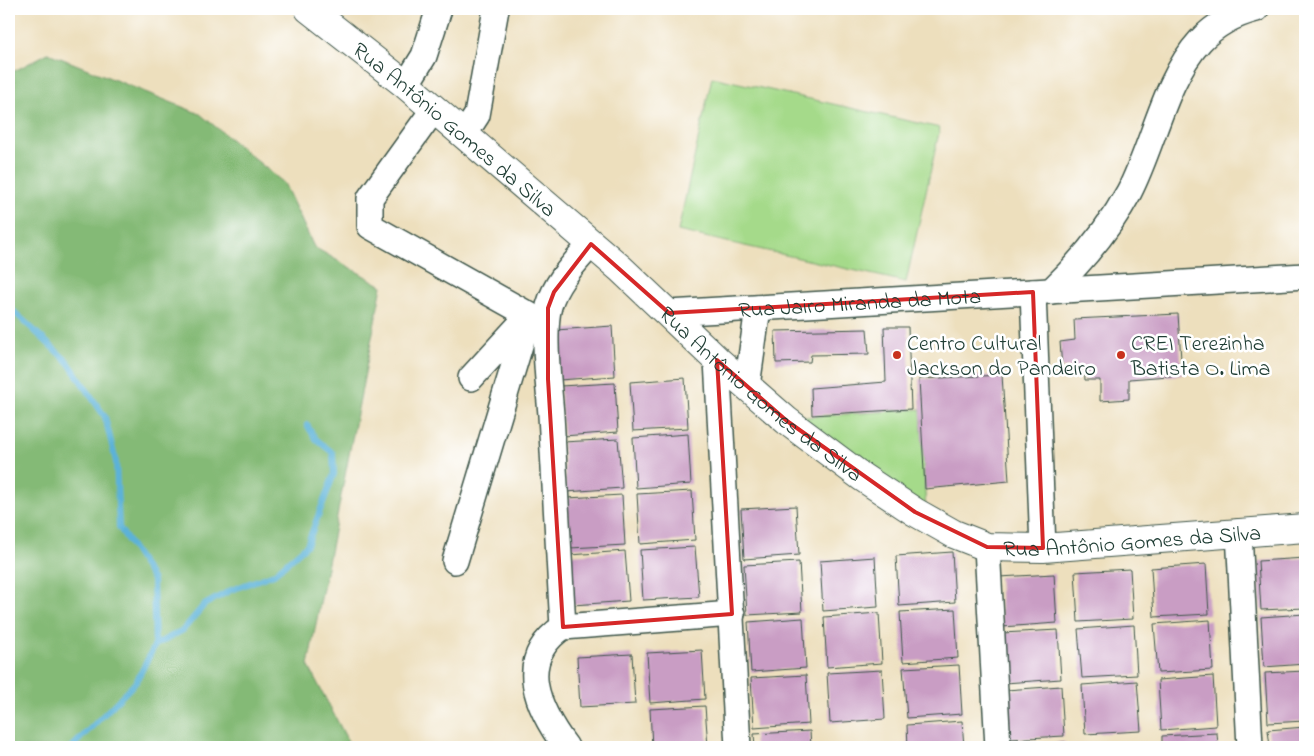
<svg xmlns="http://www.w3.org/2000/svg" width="1314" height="756" font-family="'Indie Flower',sans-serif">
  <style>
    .green { fill: #a5da8a; stroke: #628c5f }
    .forest { fill: #84ba76; stroke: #527c55 }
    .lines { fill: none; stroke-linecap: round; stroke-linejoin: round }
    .stream { stroke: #5cb2d8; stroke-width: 6 }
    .building { fill: #c99dc4 }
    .street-casing { stroke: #3e5549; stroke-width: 28 }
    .secondary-casing { stroke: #3e5549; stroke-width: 30 }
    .street { stroke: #fff; stroke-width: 25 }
    .secondary { stroke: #fff; stroke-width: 28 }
    .marked { fill: none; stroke: #d62828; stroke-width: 4; stroke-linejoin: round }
    .poi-dot { fill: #c8321e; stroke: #fff; stroke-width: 2 }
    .labels { text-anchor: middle; stroke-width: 5; stroke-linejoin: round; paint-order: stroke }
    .street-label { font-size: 22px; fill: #1f3d34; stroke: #fff }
    .poi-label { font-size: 22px; fill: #1f3d34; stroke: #fff; text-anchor: start }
  </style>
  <rect width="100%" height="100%" fill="#fff"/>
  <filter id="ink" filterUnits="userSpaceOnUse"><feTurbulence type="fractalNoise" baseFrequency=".02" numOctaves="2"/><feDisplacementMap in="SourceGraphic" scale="10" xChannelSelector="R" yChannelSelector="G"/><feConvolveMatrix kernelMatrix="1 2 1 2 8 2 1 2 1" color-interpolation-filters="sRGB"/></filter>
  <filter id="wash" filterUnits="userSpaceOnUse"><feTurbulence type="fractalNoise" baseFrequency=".0096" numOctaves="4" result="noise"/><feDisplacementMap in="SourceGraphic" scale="20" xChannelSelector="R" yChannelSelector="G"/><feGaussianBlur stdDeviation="1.12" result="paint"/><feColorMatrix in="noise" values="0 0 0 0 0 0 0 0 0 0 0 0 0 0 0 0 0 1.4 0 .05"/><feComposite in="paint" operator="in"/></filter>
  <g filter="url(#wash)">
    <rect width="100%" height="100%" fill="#eddfbd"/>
    <g class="green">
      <path d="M712,77L940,128L906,282L678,231Z"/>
      <path d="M921,409L926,514L791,418Z"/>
    </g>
    <path class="forest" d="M48,53L200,114L284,183L314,247L382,286L308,665L351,747H9V74Z"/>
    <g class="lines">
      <g class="stream">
        <path d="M9,307L68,362L105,417L116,462L119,527L153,580L155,645L136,682L72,747"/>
        <path d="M155,645L183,630L204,605L231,590L274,574L307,545L334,474L333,453L316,439L307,425"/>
      </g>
    </g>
    <g id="blocks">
      <g class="building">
        <path d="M1178,314L1182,375L1129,379V399L1100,401V380H1085L1084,368H1062L1060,342L1075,340L1074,319Z"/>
        <path d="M612,326L615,376L559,380L556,330Z"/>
        <path d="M884,327H908L911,409L812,415L811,388L886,382Z"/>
        <path d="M867,329L869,354L811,355L810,362L776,363L775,331Z"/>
        <path d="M1002,375L1009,481L925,489L919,379Z"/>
        <path d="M685,378L688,428L633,431L630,382Z"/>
        <path d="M615,383L618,432L563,436L560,386Z"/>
        <path d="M688,434L691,484L636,488L633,438Z"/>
        <path d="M618,439L622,488L566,492L563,442Z"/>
        <path d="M692,491L695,540L640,544L637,494Z"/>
        <path d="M622,495L625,545L570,548L567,498Z"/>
        <path d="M796,506L799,555L744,559L741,509Z"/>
        <path d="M695,547L699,597L643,600L640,550Z"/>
        <path d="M625,551L629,601L573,605L570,555Z"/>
        <path d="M952,552L955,602L899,606L896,556Z"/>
        <path d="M875,557L878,607L823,611L820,561Z"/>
        <path d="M1305,558V608L1261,610L1258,561Z"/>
        <path d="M799,562L802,612L747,615L744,565Z"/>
        <path d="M1206,564L1209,614L1154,617L1151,568Z"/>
        <path d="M1130,569L1133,619L1078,622L1075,572Z"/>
        <path d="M1054,574L1057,623L1002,627L999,577Z"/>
        <path d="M955,609L958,658L903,662L900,612Z"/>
        <path d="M879,613L882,663L827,667L824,617Z"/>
        <path d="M1305,614V664L1264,667L1261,617Z"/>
        <path d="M803,618L806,668L751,672L748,622Z"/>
        <path d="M1210,620L1213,670L1158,673L1154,624Z"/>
        <path d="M1134,625L1137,675L1082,678L1078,629Z"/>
        <path d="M1058,630L1061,679L1005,683L1002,633Z"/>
        <path d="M702,650L705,699L650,703L647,653Z"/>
        <path d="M632,654L635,704L580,707L577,657Z"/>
        <path d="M959,665L962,714L907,718L903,668Z"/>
        <path d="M882,670L885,719L830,723L827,673Z"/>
        <path d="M1305,671V721L1268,723L1265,673Z"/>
        <path d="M806,675L809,724L754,728L751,678Z"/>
        <path d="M1213,676L1216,726L1161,730L1158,680Z"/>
        <path d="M1137,681L1141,731L1085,734L1082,685Z"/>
        <path d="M1061,686L1064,736L1009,739L1006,690Z"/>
        <path d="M705,706L708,747H652L650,709Z"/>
        <path d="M962,721L964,747H908L907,725Z"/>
        <path d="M1305,727V747H1270L1268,730Z"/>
        <path d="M810,731L811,747H755L754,734Z"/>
        <path d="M1217,733L1218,747H1162V736Z"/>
        <path d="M1065,742V747H1010V746Z"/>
      </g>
    </g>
  </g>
  <g filter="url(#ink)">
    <use href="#blocks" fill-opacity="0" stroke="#3e5549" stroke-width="1"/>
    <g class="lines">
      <defs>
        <g id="street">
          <path d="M406,85L424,56L439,9"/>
          <path d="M434,109L370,198V226L529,315L471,378"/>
          <path d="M464,135L477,115L496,9"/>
          <path d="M1051,291C1081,262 1109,229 1129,192C1153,146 1165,79 1200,41C1215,25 1236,14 1256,9"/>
          <path d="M1033,292L1043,548"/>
          <path id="s1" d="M669,313L1305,276"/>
          <path d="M717,360L738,747"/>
          <path d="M747,386L758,308"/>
          <path d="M1239,532L1250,747"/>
          <path d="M987,547L998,747"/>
          <path d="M455,561L527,322"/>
          <path d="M563,627C559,556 555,486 551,415C549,387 542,332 549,306C556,281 575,263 591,244"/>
          <path d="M566,747C538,709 514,660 563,627L732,614"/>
        </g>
        <g id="secondary">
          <path id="s2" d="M309,9L406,85L621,269L717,360L787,421L862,477L915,512L954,534L987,547L1043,548L1305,528"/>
        </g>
      </defs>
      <use href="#street" class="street-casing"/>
      <use href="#secondary" class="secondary-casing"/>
      <use href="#street" class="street"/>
      <use href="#secondary" class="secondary"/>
    </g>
  </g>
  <path class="marked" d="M591,244L669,313L1033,292L1043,548L987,547L915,512L787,421L717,360L732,614L563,627L548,379V308L554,292Z"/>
  <g class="poi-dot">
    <circle cx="897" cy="355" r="5"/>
    <circle cx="1121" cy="355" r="5"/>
  </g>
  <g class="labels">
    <g class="street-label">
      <text dy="8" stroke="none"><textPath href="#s2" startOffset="189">Rua Antônio Gomes da Silva</textPath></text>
      <text dy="8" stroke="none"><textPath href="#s1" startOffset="191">Rua Jairo Miranda da Mota</textPath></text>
      <text dy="8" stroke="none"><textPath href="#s2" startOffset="594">Rua Antônio Gomes da Silva</textPath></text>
      <text dy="8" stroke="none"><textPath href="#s2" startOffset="1014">Rua Antônio Gomes da Silva</textPath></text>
    </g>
    <g class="poi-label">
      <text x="907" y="350">Centro Cultural<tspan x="907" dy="25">Jackson do Pandeiro</tspan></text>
      <text x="1131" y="350">CREI Terezinha<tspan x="1131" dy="25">Batista O. Lima</tspan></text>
    </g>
  </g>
  <rect width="1314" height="756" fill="none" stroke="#fff" stroke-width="30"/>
</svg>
